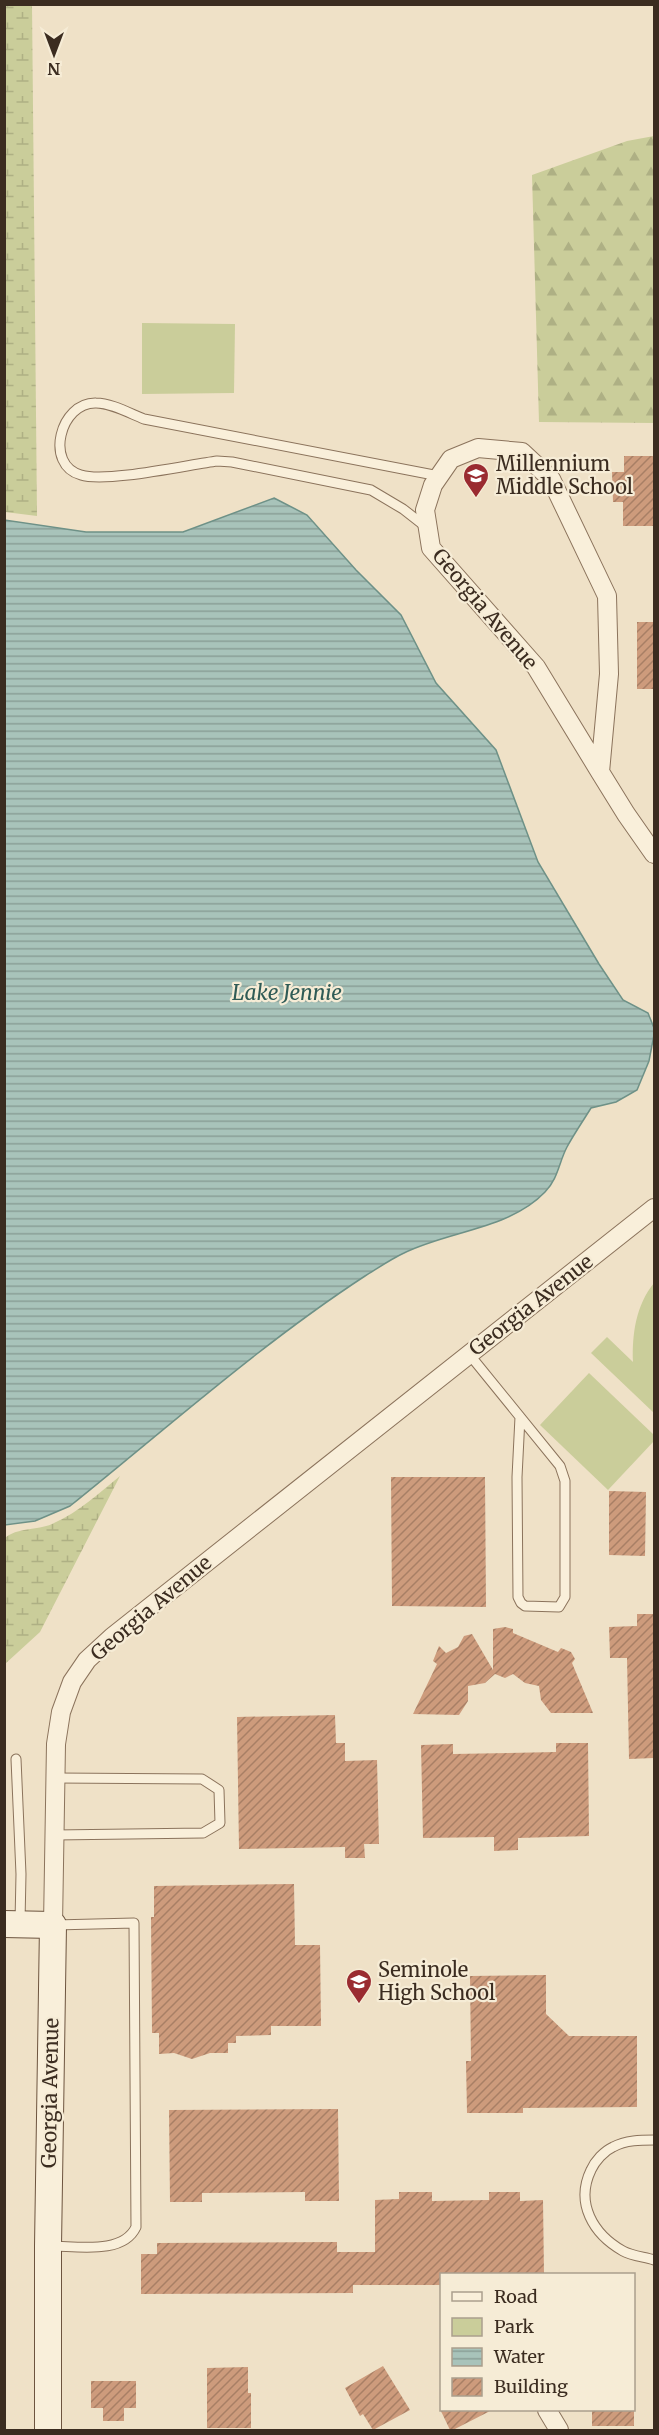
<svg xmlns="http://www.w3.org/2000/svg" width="659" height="2435" font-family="Merriweather,serif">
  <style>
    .green { fill: #cacd9a }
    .forest { fill: url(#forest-firs) }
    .wetland { fill: url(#wetland-marsh) }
    .water { fill: url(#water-rules); stroke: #6e9187; stroke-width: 1.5 }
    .building { fill: url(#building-hatch) }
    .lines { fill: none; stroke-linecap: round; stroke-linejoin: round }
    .lane-casing { stroke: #8b735c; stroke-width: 11 }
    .street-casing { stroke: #8b735c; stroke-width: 20 }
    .secondary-casing { stroke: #6d543f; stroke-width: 28 }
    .lane { stroke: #f9efda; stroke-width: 9 }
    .street { stroke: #f9efda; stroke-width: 18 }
    .secondary { stroke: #f9efda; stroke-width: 26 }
    .labels { text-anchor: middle; stroke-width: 4.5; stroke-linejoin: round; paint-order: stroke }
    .poi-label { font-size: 20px; fill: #3b2c20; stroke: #f6ecd6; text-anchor: start }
    .street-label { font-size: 20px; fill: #3b2c20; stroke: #f6ecd6 }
    .water-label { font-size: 21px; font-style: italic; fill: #2f5b56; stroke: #f6ecd6 }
  </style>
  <defs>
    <pattern id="forest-firs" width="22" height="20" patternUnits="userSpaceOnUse" patternTransform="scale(1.5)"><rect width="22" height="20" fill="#cacd9a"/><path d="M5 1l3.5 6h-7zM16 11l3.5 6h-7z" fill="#aeb084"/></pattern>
    <pattern id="wetland-marsh" width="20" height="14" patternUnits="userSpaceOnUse" patternTransform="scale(1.5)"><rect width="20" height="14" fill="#cacd9a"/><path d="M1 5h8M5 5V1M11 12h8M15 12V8" fill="none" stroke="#aeb084"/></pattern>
    <pattern id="water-rules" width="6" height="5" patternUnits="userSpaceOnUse" patternTransform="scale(1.5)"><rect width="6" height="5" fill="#a8c3ba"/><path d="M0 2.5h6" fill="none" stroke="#8a9f97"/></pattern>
    <pattern id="building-hatch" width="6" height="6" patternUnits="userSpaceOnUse" patternTransform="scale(1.5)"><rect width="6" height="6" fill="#cd9b7c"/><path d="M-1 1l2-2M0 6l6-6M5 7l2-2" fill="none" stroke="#a87f65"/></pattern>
  </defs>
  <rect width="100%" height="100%" fill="#efe1c7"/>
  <g class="green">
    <path d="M142,323L235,324L234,393L142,394Z"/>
    <path d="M654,1283V1413L591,1353L607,1337L633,1362C632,1334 636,1305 654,1283Z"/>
    <path d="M589,1373L654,1435V1441L608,1490L540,1425Z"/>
  </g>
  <path class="forest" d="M654,136V423L539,422L532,175L627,141Z"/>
  <g class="wetland">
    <path d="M5,4L32,5L37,516L5,512Z"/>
    <path d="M120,1476L40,1632L5,1664V1538C17,1527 39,1531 54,1523C79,1512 99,1493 120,1476Z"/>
  </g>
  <path class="water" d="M274,498L307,515L356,570L401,615L436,683L496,750L538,862L599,964L623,1000L648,1013L654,1028V1035L649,1061L637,1090L616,1102L591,1108C583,1121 574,1134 567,1147C559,1162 558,1179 545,1192C510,1229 448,1231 404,1253C391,1259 378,1268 365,1276C261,1344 167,1428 70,1506L35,1521L5,1525V520L86,532H183Z"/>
  <g class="building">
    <path d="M624,456H654V526H623V502H613L612,472H624Z"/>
    <rect x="637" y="622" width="17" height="67"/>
    <path d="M391,1477H485L486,1607L392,1606Z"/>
    <path d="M609,1491L646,1492L645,1556L609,1555Z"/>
    <path d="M637,1614H654V1758L629,1759L627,1658H610L609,1627L637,1626Z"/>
    <path d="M505,1627L513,1629V1633L558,1652L561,1648L571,1652L575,1659L572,1663L593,1713H551L541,1700L539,1686L525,1683L513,1674L505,1678L495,1674L485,1683L468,1686V1701L459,1715L413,1714L437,1664L433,1661L439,1646L446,1653L458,1647L464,1636L472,1634L493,1670V1629Z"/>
    <path d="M335,1715L336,1743H345V1761L377,1760L379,1844H364L365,1858H345V1847L239,1849L237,1717Z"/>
    <path d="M556,1743H588L589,1836L518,1838V1850L494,1851V1837L423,1838L421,1745L453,1744V1754L556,1752Z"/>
    <path d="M294,1884L295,1945H320L321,2026H271V2035L236,2036V2043H228V2053H210L192,2059L174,2053L159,2054V2033H152L151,1917H154V1886Z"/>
    <path d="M546,1975V2014L569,2036H637V2107L523,2108V2113H467L466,2061H471L470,1976Z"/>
    <path d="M338,2109L339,2201H305V2192L202,2193V2202H170L169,2110Z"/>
    <path d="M399,2192H432V2201L489,2200V2192H520V2201L543,2200L544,2274H441V2285H353V2293L141,2294V2254H157V2243L337,2242V2252H375V2200L399,2199Z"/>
    <path d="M383,2366L410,2410L373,2430L363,2414L360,2416L345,2388Z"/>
    <path d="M248,2367V2393H251V2428H207V2368Z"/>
    <path d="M91,2381H136V2408H124V2421H103V2408H91Z"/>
    <path d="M440,2409H494L453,2430H450Z"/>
    <rect x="592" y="2409" width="42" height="17"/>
  </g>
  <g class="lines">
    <defs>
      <g id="lane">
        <path d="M426,527L403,509L371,490L232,462L217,461C187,465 106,483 81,475C44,465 60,402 96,403C111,403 129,413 144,419L439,476"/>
        <path d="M469,1354L560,1466L565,1481V1597L559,1607L525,1606L521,1603L518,1597L517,1477L520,1417"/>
        <path d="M16,1759L21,1874L20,1922"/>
        <path d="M55,1835L203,1833L220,1823L219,1790L202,1779L56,1778"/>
        <path d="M654,2140C641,2140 626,2140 613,2147C604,2151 595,2161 591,2170C575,2203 593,2234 623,2251C632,2256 645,2257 654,2260"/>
        <path d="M51,2246C77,2246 123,2255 136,2227L134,1923L55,1925"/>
      </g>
      <g id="street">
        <path d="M600,772L609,674L607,596L551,479L522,452L478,448L451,459L433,485L425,510L431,548L536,667L600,772L626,814L654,854"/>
        <path d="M53,1925L56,1744L61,1712L72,1682L87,1660L112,1637L654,1208"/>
        <path d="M547,2410L559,2430"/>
      </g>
      <path id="secondary" d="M4,1924L53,1925L48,2246V2430"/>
    </defs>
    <use href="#lane" class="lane-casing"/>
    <use href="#street" class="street-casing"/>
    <use href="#secondary" class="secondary-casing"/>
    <use href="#lane" class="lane"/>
    <use href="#street" class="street"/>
    <use href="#secondary" class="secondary"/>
  </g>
  <defs>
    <symbol id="school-pin" viewBox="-11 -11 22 30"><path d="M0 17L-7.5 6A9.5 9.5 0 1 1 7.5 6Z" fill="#9a2b31" stroke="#f6ecd6"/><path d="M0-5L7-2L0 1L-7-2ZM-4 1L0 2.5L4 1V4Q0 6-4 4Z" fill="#fff"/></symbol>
  </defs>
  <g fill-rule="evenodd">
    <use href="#school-pin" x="461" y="461" width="30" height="40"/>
    <use href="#school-pin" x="344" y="1967" width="30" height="40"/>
  </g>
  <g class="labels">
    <g class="poi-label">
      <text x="496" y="471">Millennium<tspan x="496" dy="23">Middle School</tspan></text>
      <text x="378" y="1977">Seminole<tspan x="378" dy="23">High School</tspan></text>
    </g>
    <g class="street-label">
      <text transform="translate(485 609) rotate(50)" y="7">Georgia Avenue</text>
      <text transform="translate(531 1305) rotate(-38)" y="7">Georgia Avenue</text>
      <text transform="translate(151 1608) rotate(-40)" y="7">Georgia Avenue</text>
      <text transform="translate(50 2093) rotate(-89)" y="7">Georgia Avenue</text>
    </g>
    <g class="water-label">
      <text x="287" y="1000">Lake Jennie</text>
    </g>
  </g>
  <rect width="659" height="2435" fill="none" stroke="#3b2c20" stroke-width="12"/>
  <rect x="440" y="2273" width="195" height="138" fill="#f6ecd6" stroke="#ab9f8d" stroke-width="1.5"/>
  <rect x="452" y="2292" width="30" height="9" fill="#f9efda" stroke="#ab9f8d" stroke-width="1.5"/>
  <text x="494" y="2303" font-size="18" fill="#3b2c20">Road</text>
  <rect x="452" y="2318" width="30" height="18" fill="#cacd9a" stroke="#ab9f8d" stroke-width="1.5"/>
  <text x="494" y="2333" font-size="18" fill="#3b2c20">Park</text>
  <rect x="452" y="2348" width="30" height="18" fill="url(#water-rules)" stroke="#ab9f8d" stroke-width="1.5"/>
  <text x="494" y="2363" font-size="18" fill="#3b2c20">Water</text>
  <rect x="452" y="2378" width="30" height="18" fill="url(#building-hatch)" stroke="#ab9f8d" stroke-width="1.5"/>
  <text x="494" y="2393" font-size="18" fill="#3b2c20">Building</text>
  <g transform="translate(54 54) rotate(180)" stroke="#f6ecd6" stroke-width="4.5" paint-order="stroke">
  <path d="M0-4.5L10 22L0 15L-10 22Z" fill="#3b2c20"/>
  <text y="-9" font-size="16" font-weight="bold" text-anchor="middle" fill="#3b2c20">N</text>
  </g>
</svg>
